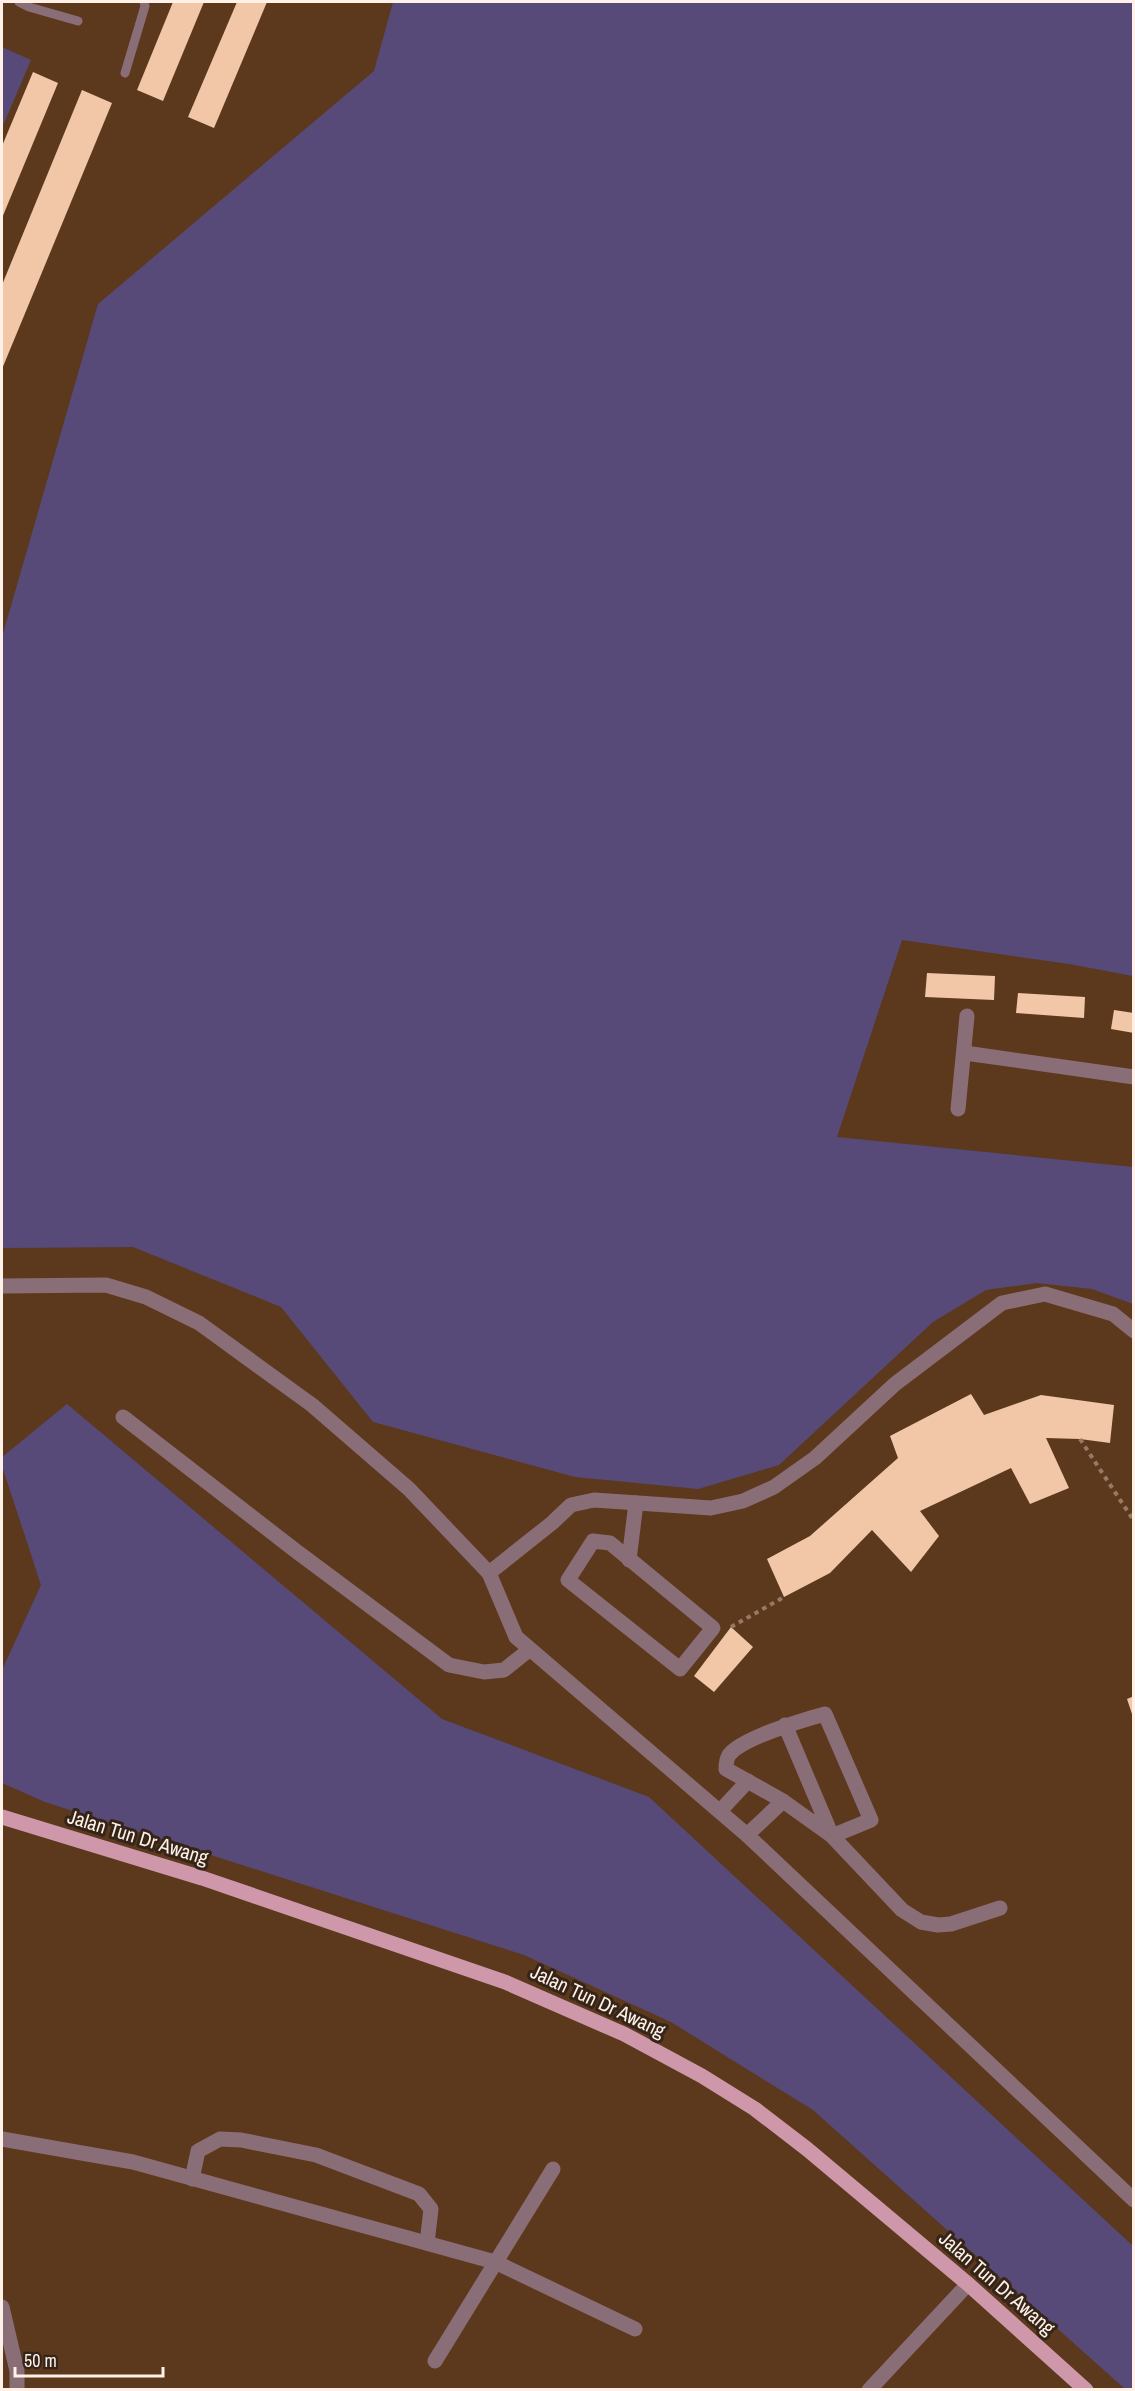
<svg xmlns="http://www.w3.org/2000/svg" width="1135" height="2391" font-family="'Archivo Narrow',sans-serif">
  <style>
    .green { fill: #574a78 }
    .building { fill: #f2c7a8 }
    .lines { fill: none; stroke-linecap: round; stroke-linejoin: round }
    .path { stroke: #967a65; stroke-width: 4; stroke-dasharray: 4.5 4.5; stroke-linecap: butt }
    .lane { stroke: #8a6e77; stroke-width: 9 }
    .street { stroke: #8a6e77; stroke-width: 15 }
    .primary { stroke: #ce97aa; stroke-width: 15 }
    .labels { text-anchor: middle; stroke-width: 6; stroke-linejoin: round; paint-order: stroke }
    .street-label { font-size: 20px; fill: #fff1e8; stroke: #352519 }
  </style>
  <rect width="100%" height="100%" fill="#5c381d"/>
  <g class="green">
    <path d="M393,2H1133V976L1069,964L902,940L837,1137L1133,1167V1304L1092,1289L1037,1283L986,1290L933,1322L779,1465L698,1489L575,1477L373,1422L281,1307L133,1247L2,1248V637L98,304L374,71Z"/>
    <path d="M2,47L31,60L2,128Z"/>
    <path d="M67,1404L442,1719L649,1797L1133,2246V2389H1125L813,2110L671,2022L524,1955L45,1802L2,1783V1670L41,1585L2,1466V1457Z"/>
  </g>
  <g class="building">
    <path d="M173,2H204L163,101L137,90Z"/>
    <path d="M237,2H267L214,128L188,117Z"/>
    <path d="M33,72L58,83L2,218V146Z"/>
    <path d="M82,90L112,103L2,369V285Z"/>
    <path d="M927,973L995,976L994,1000L925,997Z"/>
    <path d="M1018,993L1085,997L1084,1018L1016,1013Z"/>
    <path d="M1114,1010L1134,1013V1033L1111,1029Z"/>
    <path d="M971,1394L984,1415L1041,1395L1114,1405L1110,1443L1080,1439L1046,1438L1069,1488L1030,1504L1011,1468L920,1511L939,1536L911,1572L872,1530L830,1573L784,1597L767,1559L810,1536L898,1458L890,1436Z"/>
    <path d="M731,1627L753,1647L714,1692L694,1676Z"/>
    <path d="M1134,1696V1717H1133L1127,1699Z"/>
  </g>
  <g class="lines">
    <g class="path">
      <path d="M1080,1439L1134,1521"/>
      <path d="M731,1627L784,1597"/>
    </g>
    <g class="lane">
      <path d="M19,2L29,7L78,21"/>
      <path d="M125,73L145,6L144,2"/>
    </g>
    <g class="street">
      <path d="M965,1053L1134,1077"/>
      <path d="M958,1109L967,1016"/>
      <path d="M2,1286L106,1285L146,1297L199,1323L312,1405L409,1489L489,1573L516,1637L747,1835L1134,2200"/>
      <path d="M123,1417L296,1551L449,1665L484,1672L504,1670L529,1650"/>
      <path d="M593,1541L610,1543L713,1628L680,1669L568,1580Z"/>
      <path d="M629,1560L636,1503"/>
      <path d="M489,1573L552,1523L571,1505L594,1500L711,1508L743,1501L774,1487L815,1458L895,1384L1002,1303L1045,1294L1113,1314L1134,1331"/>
      <path d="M785,1725L832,1836L871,1820L825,1714C803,1720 742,1738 729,1755C726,1760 726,1764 726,1769L783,1801L832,1836L902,1910L921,1922L938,1925L951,1924L1000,1908"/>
      <path d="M720,1811L748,1781"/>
      <path d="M747,1835L783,1801"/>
      <path d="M2,2139L133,2162L495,2262L635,2329"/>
      <path d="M192,2179L198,2151L220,2139L241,2140L316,2155L419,2194L431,2209L427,2243"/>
      <path d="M2,2307L17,2371V2390"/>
      <path d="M435,2361L553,2169"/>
      <path d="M869,2390L968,2284"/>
    </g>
    <path class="primary" d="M2,1817L202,1878L505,1982L624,2034L702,2076L755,2109L807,2149L968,2284L1086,2390"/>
  </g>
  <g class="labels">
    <g class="street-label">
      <text transform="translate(138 1837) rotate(17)" y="7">Jalan Tun Dr Awang</text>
      <text transform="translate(598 2001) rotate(25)" y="7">Jalan Tun Dr Awang</text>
      <text transform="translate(997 2283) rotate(41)" y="7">Jalan Tun Dr Awang</text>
    </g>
  </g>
  <rect width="1135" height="2391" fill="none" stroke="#fff1e8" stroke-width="6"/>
  <path d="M15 2367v9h148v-9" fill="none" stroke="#fff1e8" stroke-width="3"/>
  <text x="24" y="2367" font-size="18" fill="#fff1e8" stroke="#352519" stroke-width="4.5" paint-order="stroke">50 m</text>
</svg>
